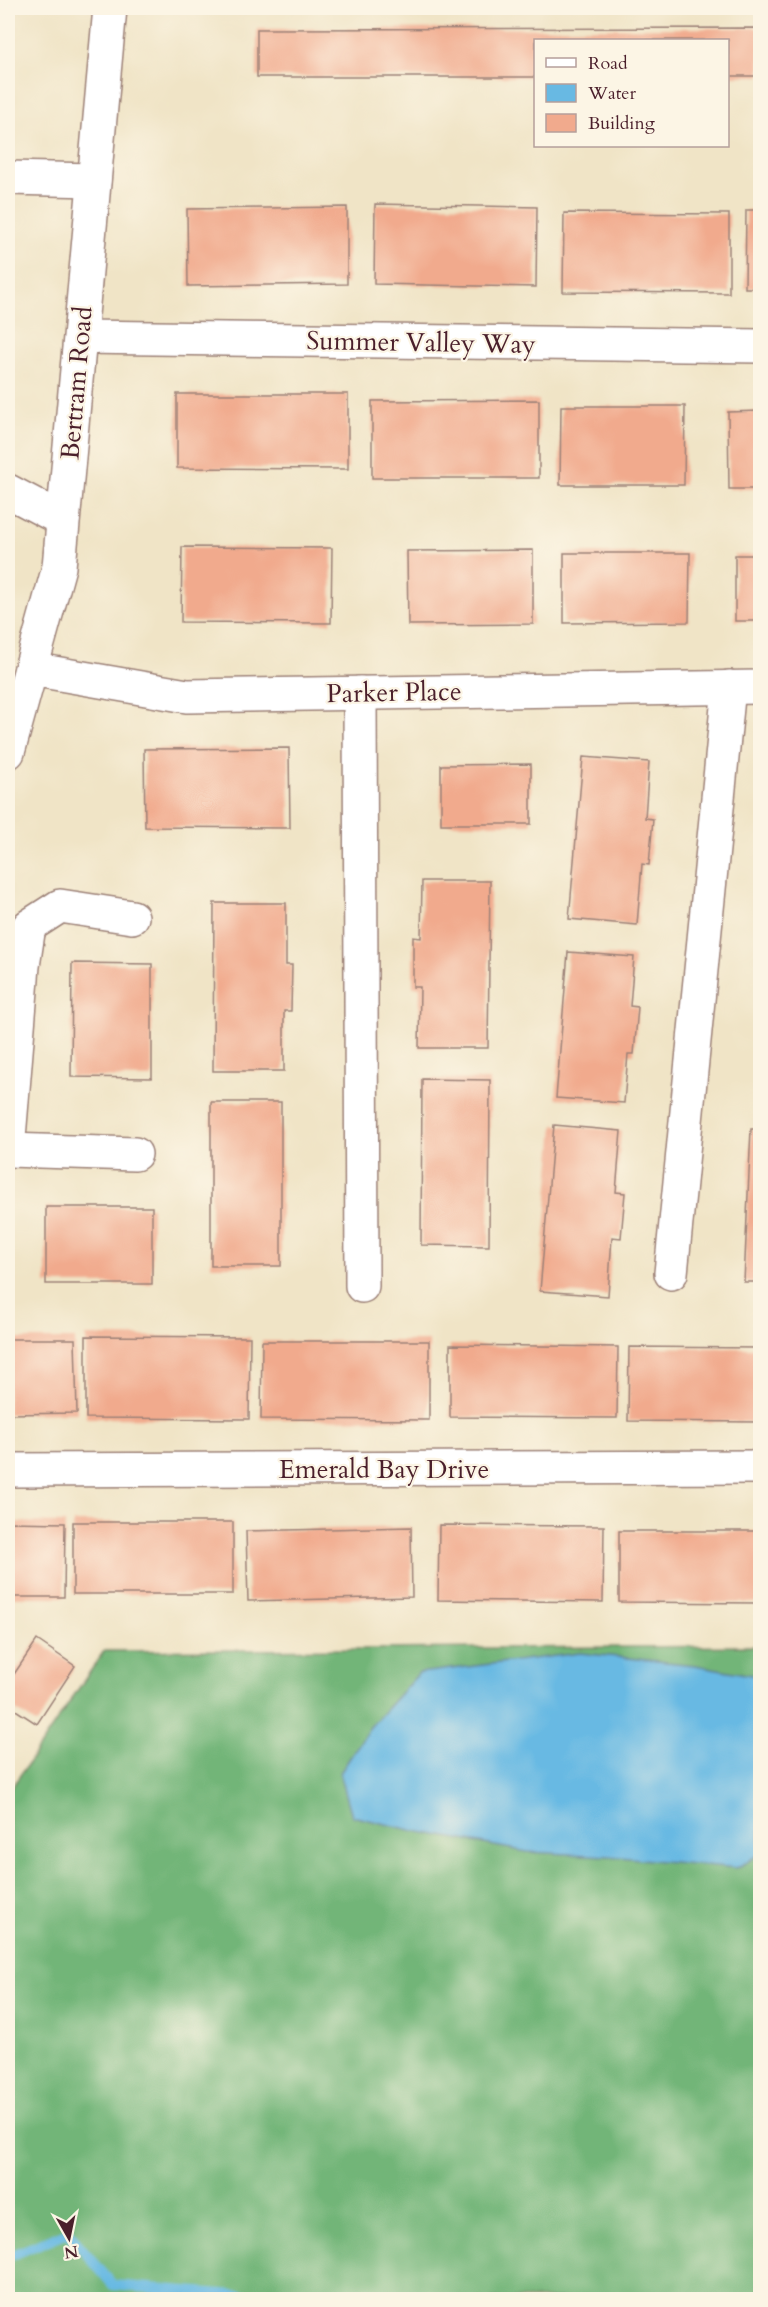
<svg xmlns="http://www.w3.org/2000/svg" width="768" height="2307" font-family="Cardo,serif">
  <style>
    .forest { fill: #72b578; stroke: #5e6a52; stroke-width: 1.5 }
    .water { fill: #68b9e3; stroke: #596c87; stroke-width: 1.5 }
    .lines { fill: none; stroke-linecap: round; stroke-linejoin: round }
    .stream { stroke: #68b9e3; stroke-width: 10 }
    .building { fill: #f1aa8d }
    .street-casing { stroke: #9d8278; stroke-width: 36 }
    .street { stroke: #fff; stroke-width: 33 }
    .labels { text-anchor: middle; stroke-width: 4.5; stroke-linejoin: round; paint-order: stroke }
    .street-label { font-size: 26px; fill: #4a1f2b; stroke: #fcf5e5 }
  </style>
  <rect width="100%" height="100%" fill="#fcf5e5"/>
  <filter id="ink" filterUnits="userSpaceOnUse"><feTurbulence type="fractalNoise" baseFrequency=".0167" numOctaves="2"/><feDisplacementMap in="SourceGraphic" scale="12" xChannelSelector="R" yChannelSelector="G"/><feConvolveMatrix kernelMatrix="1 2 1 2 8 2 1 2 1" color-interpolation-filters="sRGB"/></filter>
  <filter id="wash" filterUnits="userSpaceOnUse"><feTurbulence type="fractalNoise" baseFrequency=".008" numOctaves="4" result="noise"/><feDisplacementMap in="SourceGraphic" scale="24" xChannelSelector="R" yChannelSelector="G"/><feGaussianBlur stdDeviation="1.35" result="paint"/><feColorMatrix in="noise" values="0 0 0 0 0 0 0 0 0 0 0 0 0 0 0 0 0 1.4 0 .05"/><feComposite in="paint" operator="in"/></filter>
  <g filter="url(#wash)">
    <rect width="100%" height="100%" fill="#f0e4c6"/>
    <path class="forest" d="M760,1646V2299H8V1793L104,1651Z"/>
    <path class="water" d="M580,1653L695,1665L757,1676L760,1679V1854L737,1868L608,1856L527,1852L415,1831L352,1816L340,1773L370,1727L419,1673Z"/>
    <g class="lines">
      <path class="stream" d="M8,2257L68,2232L113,2285L294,2300"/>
    </g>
    <g id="blocks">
      <g class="building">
        <path d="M760,28V76H728V40H536V77H257V29Z"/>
        <path d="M375,204L537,207L536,287L374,284Z"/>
        <path d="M347,207V284L188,286L187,209Z"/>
        <path d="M746,210H760V288H745Z"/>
        <path d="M564,213L729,214V293L563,292Z"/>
        <path d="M177,394H348V469L177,468Z"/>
        <path d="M539,400V478H372V401Z"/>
        <path d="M561,406H685L684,485H560Z"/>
        <path d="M760,411V489H729L728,412Z"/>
        <path d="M182,547L332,548L331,623L181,622Z"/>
        <path d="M533,550V624L408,625L407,551Z"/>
        <path d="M564,553H690L689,622L564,623Z"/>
        <rect x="735" y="555" width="25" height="66"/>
        <path d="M289,748L290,828L145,827L144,749Z"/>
        <path d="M583,757L649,762L645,818L653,819L649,865L642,864L637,925L569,919Z"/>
        <path d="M531,764V824H441V765Z"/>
        <path d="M422,881H490L488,1048H419L420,987H413V937L421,938Z"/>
        <path d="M214,903H286V965H292L291,1011H284V1071H213Z"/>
        <path d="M568,952L634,957L630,1006L638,1007L634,1054H628L624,1103L556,1098Z"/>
        <path d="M72,963L152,964V1078L71,1077Z"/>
        <path d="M422,1079L490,1080L489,1246L421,1245Z"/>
        <rect x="211" y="1102" width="70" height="164"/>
        <path d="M554,1125L621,1131L616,1192L625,1193L621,1238L612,1237L608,1296L540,1291Z"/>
        <path d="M751,1129H760V1282H744Z"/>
        <rect x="46" y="1207" width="106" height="77"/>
        <path d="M86,1336L250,1337L249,1419L86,1418Z"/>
        <path d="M8,1339H75L77,1413L8,1414Z"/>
        <path d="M262,1341H429V1420L261,1419Z"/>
        <path d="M450,1345L618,1347L617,1418L450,1417Z"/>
        <path d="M629,1347L760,1348V1422L628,1421Z"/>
        <path d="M8,1522L65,1523L64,1597H8Z"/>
        <rect x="73" y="1522" width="160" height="72"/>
        <path d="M439,1525L604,1526L603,1602L438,1600Z"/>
        <path d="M411,1527L412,1597L248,1601L246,1531Z"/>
        <path d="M619,1531H760V1603L619,1602Z"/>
        <path d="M37,1640L75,1666L37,1724L8,1705V1683Z"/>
      </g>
    </g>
  </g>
  <g filter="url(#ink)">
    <use href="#blocks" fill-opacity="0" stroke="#9d8278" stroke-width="1.5"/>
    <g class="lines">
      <defs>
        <g id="street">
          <path d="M8,178L94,180"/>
          <path d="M81,337L760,346"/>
          <path d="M8,491L63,520"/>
          <path d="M31,669L187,696L760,687"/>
          <path d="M360,693L362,1286"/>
          <path d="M8,752L59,567L110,8"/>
          <path d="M8,1150L23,966L29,926L60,906L132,917"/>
          <path d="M8,1150L135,1154"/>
          <path d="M671,1273L729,687"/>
          <path d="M8,1470L760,1467"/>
        </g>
      </defs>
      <use href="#street" class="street-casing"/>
      <use href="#street" class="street"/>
    </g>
  </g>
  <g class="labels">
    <g class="street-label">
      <text transform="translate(421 342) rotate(1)" y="9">Summer Valley Way</text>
      <text transform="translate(76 383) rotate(-85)" y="9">Bertram Road</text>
      <text transform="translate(394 692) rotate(-1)" y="9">Parker Place</text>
      <text x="384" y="1478">Emerald Bay Drive</text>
    </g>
  </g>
  <rect width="768" height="2307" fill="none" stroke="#fcf5e5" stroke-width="30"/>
  <rect x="534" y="39" width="195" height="108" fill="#fcf5e5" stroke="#b59f9b" stroke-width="1.5"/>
  <rect x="546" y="58" width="30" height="9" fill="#ffffff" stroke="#b59f9b" stroke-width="1.5"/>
  <text x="588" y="69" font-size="18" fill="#4a1f2b">Road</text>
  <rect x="546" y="84" width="30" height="18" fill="#68b9e3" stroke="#b59f9b" stroke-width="1.5"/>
  <text x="588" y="99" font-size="18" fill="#4a1f2b">Water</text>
  <rect x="546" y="114" width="30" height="18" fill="#f1aa8d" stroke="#b59f9b" stroke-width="1.5"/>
  <text x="588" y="129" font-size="18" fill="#4a1f2b">Building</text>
  <g transform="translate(69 2238) rotate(171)" stroke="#fcf5e5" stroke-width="4.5" paint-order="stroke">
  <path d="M0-4.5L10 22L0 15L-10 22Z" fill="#4a1f2b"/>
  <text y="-9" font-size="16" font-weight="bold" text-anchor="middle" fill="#4a1f2b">N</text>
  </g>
</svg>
